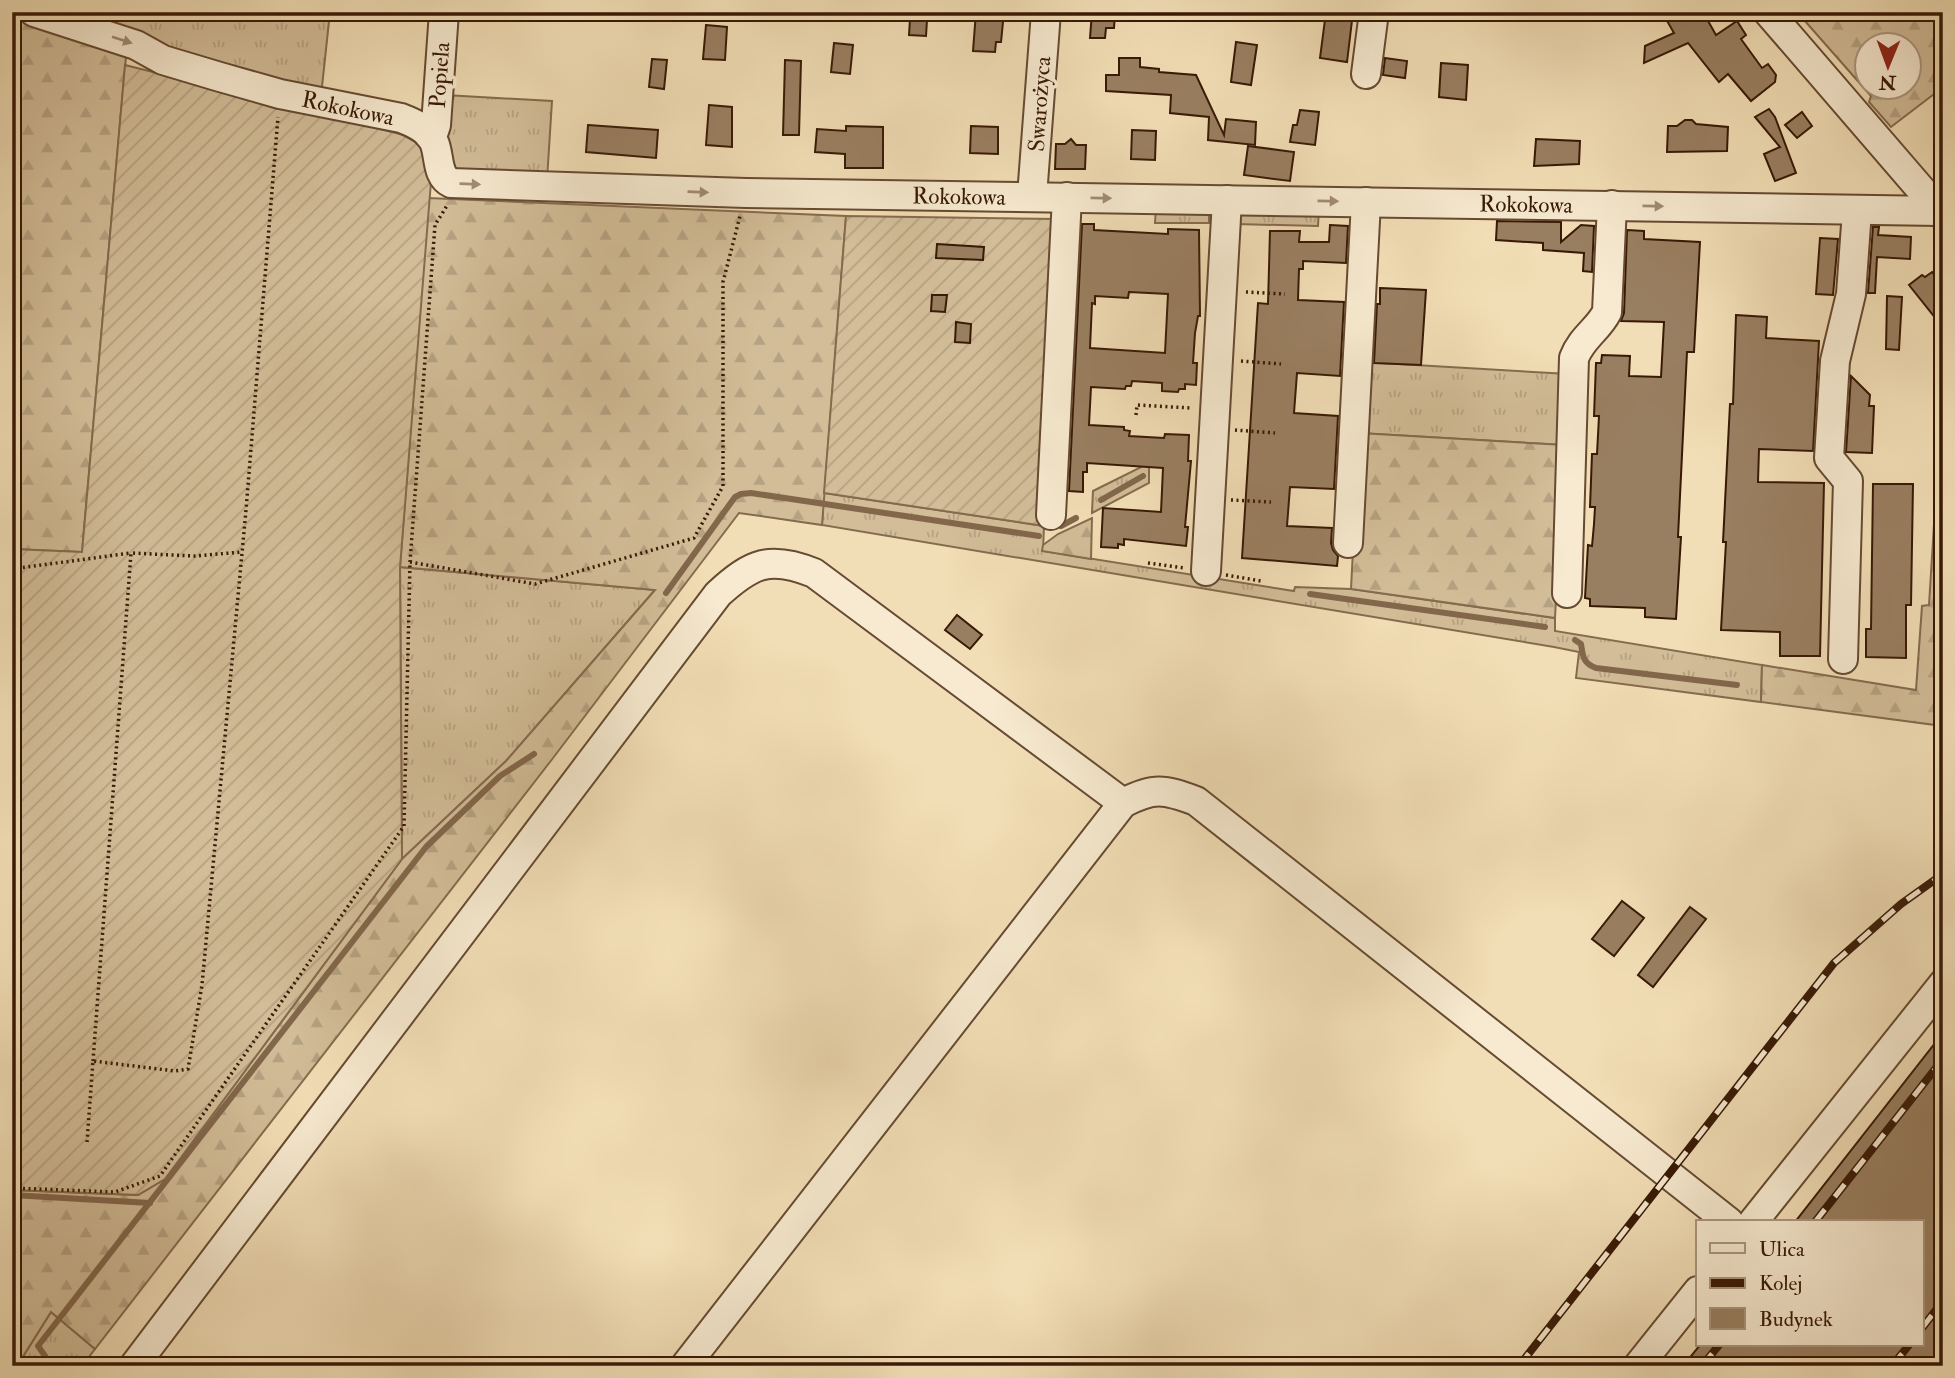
<svg xmlns="http://www.w3.org/2000/svg" width="1955" height="1378" font-family="'IM FELL Double Pica',serif">
  <style>
    .grass { fill: url(#grass-tufts); stroke: #856b4e; stroke-width: 2 }
    .forest { fill: url(#forest-firs); stroke: #856b4e; stroke-width: 2; fill-rule: evenodd }
    .garden { fill: url(#garden-furrows); stroke: #856b4e; stroke-width: 2 }
    .lines { fill: none; stroke-linecap: round; stroke-linejoin: round }
    .stream { stroke: #82674b; stroke-width: 6 }
    .building { fill: #997f61; stroke: #381905; stroke-width: 2; fill-rule: evenodd }
    .minor-casing { stroke: #664a31; stroke-width: 32 }
    .path { stroke: #381905; stroke-width: 3.5; stroke-dasharray: 2 3.5; stroke-linecap: butt }
    .minor { stroke: #f7ead0; stroke-width: 28 }
    .rail-casing { stroke: #381905; stroke-width: 8 }
    .rail { stroke: #f7ead0; stroke-width: 5; stroke-dasharray: 16; stroke-linecap: butt }
    .oneway { fill: #a18c75 }
    .labels { text-anchor: middle; stroke-width: 7; stroke-linejoin: round; paint-order: stroke }
    .street-label { font-size: 23px; fill: #381905; stroke: #f7ead0 }
  </style>
  <defs>
    <pattern id="grass-tufts" width="24" height="20" patternUnits="userSpaceOnUse" patternTransform="scale(1.75)"><rect width="24" height="20" fill="#d2bd98"/><path d="M3 7l-1-3M5 7V3M7 7l1-3M15 17l-1-3M17 17v-4M19 17l1-3" fill="none" stroke="#b5a282"/></pattern>
    <pattern id="forest-firs" width="22" height="20" patternUnits="userSpaceOnUse" patternTransform="scale(1.75)"><rect width="22" height="20" fill="#d2bd98"/><path d="M5 1l3.5 6h-7zM16 11l3.5 6h-7z" fill="#b5a282"/></pattern>
    <pattern id="garden-furrows" width="10" height="10" patternUnits="userSpaceOnUse" patternTransform="scale(1.75)"><rect width="10" height="10" fill="#d2bd98"/><path d="M-1 1l2-2M0 10L10 0M9 11l2-2" fill="none" stroke="#b5a282"/></pattern>
  </defs>
  <rect width="100%" height="100%" fill="#f2deb6"/>
  <filter id="stains"><feTurbulence type="fractalNoise" baseFrequency=".00286" numOctaves="4"/><feColorMatrix values="0 0 0 0 .2 0 0 0 0 .09 0 0 0 0 .02 0 0 0 .5 -.17"/></filter>
  <radialGradient id="worn" r=".72"><stop offset=".6" stop-color="#630" stop-opacity="0"/><stop offset="1" stop-color="#630" stop-opacity=".3"/></radialGradient>
  <g class="grass">
    <path d="M53,12H330L321,96Z"/>
    <path d="M445,95L552,101L547,180L460,177L443,147Z"/>
    <path d="M1156,206L1209,213V223H1155Z"/>
    <path d="M1319,208L1318,226L1236,224L1239,212Z"/>
    <path d="M1364,362L1568,374L1564,445L1359,433Z"/>
    <path d="M1149,463V483L1092,513L1093,491Z"/>
    <path d="M824,493L1044,526L1043,551L1294,591L1295,587L1351,589L1555,618V631L1762,665L1761,702L1576,678L1579,652L1554,647L822,525Z"/>
    <path d="M400,567L655,590L506,761L402,859Z"/>
    <path d="M51,1312L95,1349L82,1366H17Z"/>
  </g>
  <g class="forest">
    <path d="M12,12L127,45L82,552L12,549Z"/>
    <path d="M1797,12H1943V52L1938,91L1891,127L1869,102L1871,96ZM1868,46H1910V88H1868Z"/>
    <path d="M428,198L846,216L822,525L739,513L550,762L95,1349L51,1312L17,1366H12V1190L138,1195L165,1179L402,859L506,761L655,590L400,567Z"/>
    <path d="M1942,395L1943,726L1761,702L1762,665L1916,690L1922,606L1929,605Z"/>
    <path d="M1359,433L1564,445L1555,618L1351,589Z"/>
    <path d="M1092,518L1091,559L1042,551L1043,545L1058,534Z"/>
  </g>
  <g class="garden">
    <path d="M125,65L412,137L433,157L400,567L402,859L165,1179L138,1195L12,1190V549L82,552Z"/>
    <path d="M846,216L1057,219L1044,526L824,493Z"/>
  </g>
  <g class="lines">
    <g class="stream">
      <path d="M1101,500L1143,476"/>
      <path d="M1061,526L1076,518"/>
      <path d="M666,593L735,497L741,494L751,493L1039,536"/>
      <path d="M1310,594L1545,627"/>
      <path d="M1575,640L1581,644C1583,657 1583,663 1596,668L1737,685"/>
      <path d="M12,1195L150,1203"/>
      <path d="M45,1356L38,1346L426,847L500,776L534,754"/>
    </g>
  </g>
  <g class="building">
    <path d="M976,12H1004L1001,42H996L995,52L973,51Z"/>
    <path d="M1092,12H1115L1114,28H1106L1105,38H1090Z"/>
    <path d="M1326,12H1353L1347,62L1320,58Z"/>
    <path d="M1662,12H1703L1716,35L1737,21L1746,35L1741,39L1762,68L1768,64L1776,75L1775,82L1751,101L1728,74L1719,82L1688,43L1644,63L1645,46L1674,33Z"/>
    <path d="M910,19L927,20L926,36L909,35Z"/>
    <path d="M706,25L727,27L725,60L703,59Z"/>
    <path d="M1236,42L1257,45L1251,85L1231,82Z"/>
    <path d="M834,43L853,45L850,74L831,72Z"/>
    <path d="M1119,58H1140V67L1159,69V72L1196,75L1224,135L1226,119L1256,122L1255,145L1208,140L1209,117L1170,113L1171,95L1106,91V75H1119Z"/>
    <path d="M1385,58L1407,61L1405,78L1383,75Z"/>
    <path d="M652,59L667,60L664,89L649,87Z"/>
    <path d="M785,60L801,61L799,135H783Z"/>
    <path d="M1441,63L1468,65L1466,100L1439,97Z"/>
    <path d="M709,105L732,107V147L706,145Z"/>
    <path d="M1769,109L1775,117L1796,173L1775,181L1764,154L1780,147L1755,117Z"/>
    <path d="M1300,110L1319,112L1315,145L1290,142L1293,125H1297Z"/>
    <path d="M1802,112L1812,126L1797,138L1785,125Z"/>
    <path d="M1685,120H1692L1696,124L1728,127L1727,151L1667,152L1668,126H1677Z"/>
    <path d="M588,125L658,130L656,158L586,152Z"/>
    <path d="M846,126L883,127V168H845V154L815,152L817,129L846,131Z"/>
    <path d="M971,126L998,127V154L970,153Z"/>
    <path d="M1132,130L1156,131L1155,160L1131,159Z"/>
    <path d="M1071,139L1076,145H1086L1085,169H1055L1056,144H1065Z"/>
    <path d="M1536,139L1580,141L1579,164L1534,166Z"/>
    <path d="M1248,146L1294,152L1290,181L1244,175Z"/>
    <path d="M1497,221L1561,222V242L1581,225L1594,226L1592,272L1583,271L1584,253L1543,250V243L1496,240Z"/>
    <path d="M1082,224H1094V230L1168,234V229L1199,230L1200,316H1198L1195,333L1193,363H1197L1196,385L1185,384V389H1179L1178,392L1162,391V383L1132,381L1131,386H1126L1125,389L1091,387L1089,425L1124,427V430L1130,431L1129,436L1164,438L1165,434L1189,435L1188,461H1191L1185,527H1188L1186,546L1124,539V545L1118,544V548L1101,547L1103,508L1161,512L1163,468L1087,463V472H1083V492L1069,491ZM1129,292L1168,294L1165,353L1090,348L1092,303L1095,304V296L1128,298Z"/>
    <path d="M1330,225L1348,226L1346,263L1303,261V269H1299L1298,300L1344,302L1340,376L1297,373L1294,413L1338,416L1334,489L1290,487L1287,526L1332,528L1331,543L1333,550L1338,556L1337,566L1242,558L1258,303L1268,304L1270,231H1300L1299,242H1329Z"/>
    <path d="M1873,227H1879L1878,235L1911,237L1910,259L1877,257L1875,293H1868Z"/>
    <path d="M1627,230L1644,231V239L1700,242L1694,352H1687L1678,537H1681L1676,619L1645,617V608L1590,606V599L1585,598L1588,545L1592,546L1594,524L1595,507H1590L1592,454H1597L1599,416H1594L1596,363H1601L1602,355L1630,356L1629,376L1661,377L1664,322L1621,321L1624,313Z"/>
    <path d="M1820,238L1838,239L1833,295L1816,294Z"/>
    <path d="M937,244L984,247L983,260L936,258Z"/>
    <path d="M1932,272L1937,278L1943,273V307L1933,315L1909,285L1922,275L1925,277Z"/>
    <path d="M1380,288L1426,290L1421,365L1374,363L1377,304H1380Z"/>
    <path d="M932,295H947L945,312L931,311Z"/>
    <path d="M1887,296L1902,297L1899,350L1886,349Z"/>
    <path d="M1736,315L1767,317L1766,338L1819,341L1813,451L1759,449L1758,482L1824,483L1820,656H1780V632L1721,630L1726,542H1723L1730,404H1733Z"/>
    <path d="M956,322L971,324L970,343L955,342Z"/>
    <path d="M1851,376L1870,395L1869,406H1874L1872,453L1846,452Z"/>
    <path d="M1873,484H1913L1911,605H1906V658L1866,657V629H1871Z"/>
    <path d="M957,615L982,635L970,649L945,630Z"/>
    <path d="M1622,901L1644,918L1614,956L1592,939Z"/>
    <path d="M1690,907L1706,919L1653,987L1638,975Z"/>
    <path d="M1943,1033V1366H1683L1700,1345H1922V1222H1795Z"/>
  </g>
  <g class="lines">
    <defs>
      <g id="minor">
        <path d="M34,12L136,45L163,60L220,77L280,94L401,118C414,123 428,129 434,142C440,155 436,176 451,183L746,193L1939,211"/>
        <path d="M1768,12L1943,215"/>
        <path d="M1366,74L1374,12"/>
        <path d="M429,135L434,131L436,125L444,12"/>
        <path d="M1032,196L1046,12"/>
        <path d="M1051,515L1067,197"/>
        <path d="M1348,543L1366,202"/>
        <path d="M1206,571L1227,200"/>
        <path d="M1567,593L1574,358C1582,337 1598,330 1607,312L1612,205"/>
        <path d="M1843,659L1848,481L1829,458L1835,361L1851,294L1857,211"/>
        <path d="M1753,1222L1943,984"/>
        <path d="M134,1366L718,594C752,563 770,555 814,573L1123,803"/>
        <path d="M685,1366L1123,803C1154,787 1164,789 1196,801L1729,1222"/>
        <path d="M1638,1366L1698,1291"/>
      </g>
    </defs>
    <use href="#minor" class="minor-casing"/>
    <g class="path">
      <path d="M1246,292L1285,294"/>
      <path d="M1241,361L1281,364"/>
      <path d="M1136,415L1137,405L1191,408"/>
      <path d="M1235,430L1275,433"/>
      <path d="M1231,500L1271,502"/>
      <path d="M410,562L535,584L694,538L723,486V282L740,216"/>
      <path d="M1148,563L1184,568"/>
      <path d="M12,569L131,553"/>
      <path d="M1226,575L1261,581"/>
      <path d="M93,1061L131,553L195,556L242,552"/>
      <path d="M87,1142L93,1061L175,1071L188,1069L202,985L246,510L278,117"/>
      <path d="M12,1188L115,1192L160,1176L404,826L410,562L435,225L448,204"/>
    </g>
    <use href="#minor" class="minor"/>
    <defs>
      <g id="rail">
        <path d="M1815,1222L1943,1059"/>
        <path d="M1922,1328L1943,1301"/>
        <path d="M1519,1366L1834,963L1901,904L1943,874"/>
        <path d="M1702,1366L1719,1345"/>
        <path d="M1892,1366L1909,1345"/>
      </g>
    </defs>
    <use href="#rail" class="rail-casing"/>
    <use href="#rail" class="rail"/>
  </g>
  <defs><path id="oneway-solid" d="M-6-.8H1V-3.2L6.5 0L1 3.2V.8H-6Z" transform="scale(1.75)"/></defs>
  <g class="oneway">
    <use href="#oneway-solid" transform="translate(122 40) rotate(18)"/>
    <use href="#oneway-solid" transform="translate(470 184) rotate(2)"/>
    <use href="#oneway-solid" transform="translate(698 192) rotate(2)"/>
    <use href="#oneway-solid" transform="translate(1101 198) rotate(1)"/>
    <use href="#oneway-solid" transform="translate(1328 201) rotate(1)"/>
    <use href="#oneway-solid" transform="translate(1653 206) rotate(1)"/>
  </g>
  <g class="labels">
    <g class="street-label">
      <text transform="translate(439 75) rotate(-86)" y="8">Popiela</text>
      <text transform="translate(1039 104) rotate(-86)" y="8">Swarożyca</text>
      <text transform="translate(348 108) rotate(12)" y="8">Rokokowa</text>
      <text transform="translate(959 196) rotate(1)" y="8">Rokokowa</text>
      <text transform="translate(1526 204) rotate(1)" y="8">Rokokowa</text>
    </g>
  </g>
  <rect width="1955" height="1378" fill="none" stroke="#f2deb6" stroke-width="42"/>
  <rect x="14" y="14" width="1927" height="1350" fill="none" stroke="#381905" stroke-width="3.5"/>
  <rect x="21" y="21" width="1913" height="1336" fill="none" stroke="#381905" stroke-width="2"/>
  <rect x="1696" y="1220" width="228" height="126" fill="#f7ead0" stroke="#ab967f" stroke-width="2"/>
  <rect x="1710" y="1243" width="35" height="10" fill="#f7ead0" stroke="#ab967f" stroke-width="2"/>
  <text x="1759" y="1256" font-size="21" fill="#381905">Ulica</text>
  <rect x="1710" y="1278" width="35" height="10" fill="#381905" stroke="#ab967f" stroke-width="2"/>
  <text x="1759" y="1290" font-size="21" fill="#381905">Kolej</text>
  <rect x="1710" y="1308" width="35" height="21" fill="#997f61" stroke="#ab967f" stroke-width="2"/>
  <text x="1759" y="1326" font-size="21" fill="#381905">Budynek</text>
  <g transform="translate(1888 66) rotate(181)"><circle r="33" fill="#f7ead0" stroke="#ab967f" stroke-width="2"/>
  <path d="M0-5L12 26L0 18L-12 26Z" fill="#8f2418"/>
  <text y="-10" font-size="19" font-weight="bold" text-anchor="middle" fill="#381905">N</text>
  </g>
  <rect width="100%" height="100%" filter="url(#stains)"/>
  <rect width="100%" height="100%" fill="url(#worn)"/>
</svg>
